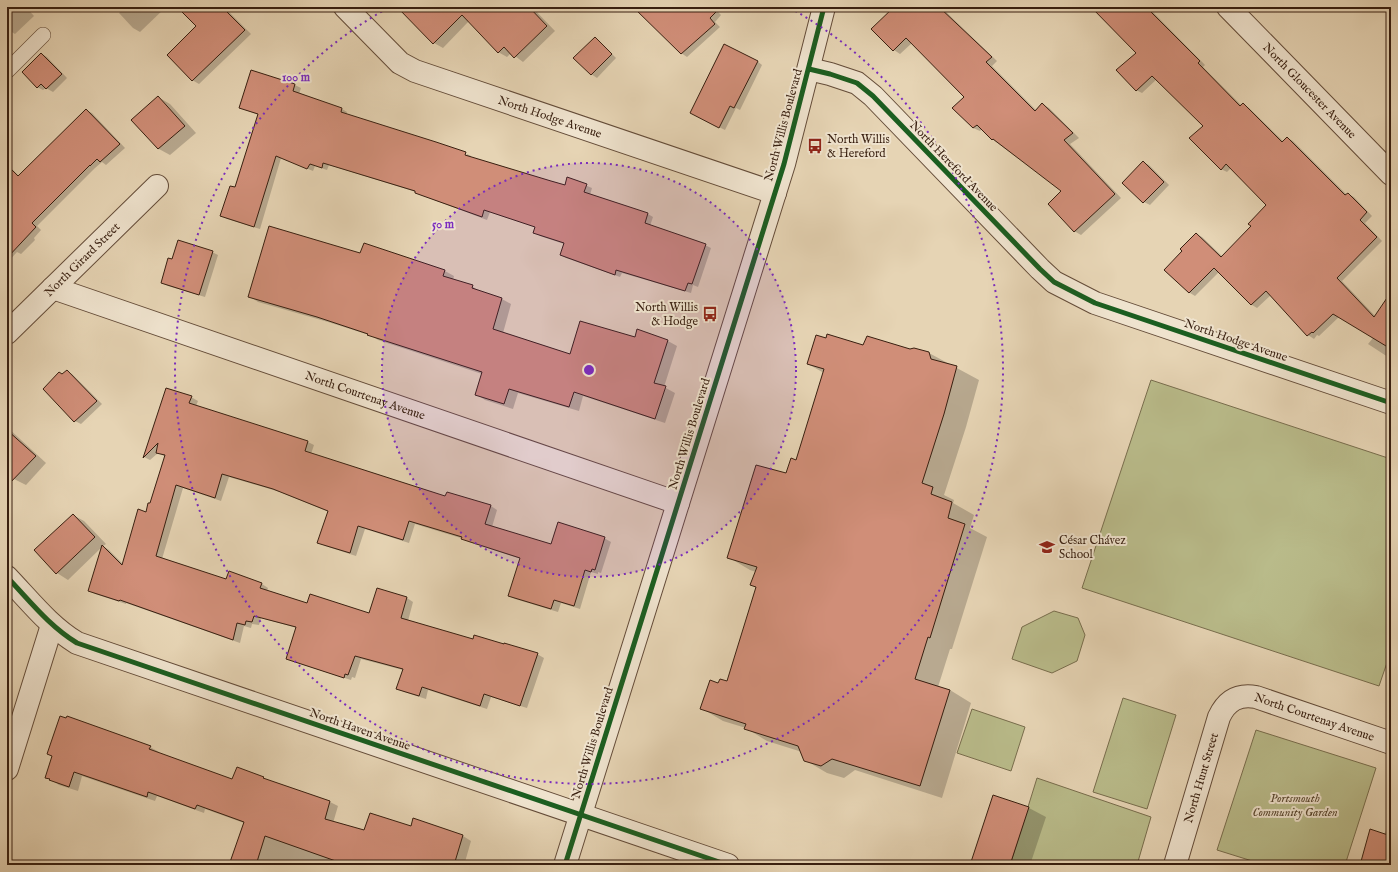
<svg xmlns="http://www.w3.org/2000/svg" width="1398" height="872" font-family="'IM FELL English',serif">
  <style>
    .green { fill: #b9bb8a; stroke: #786d4d }
    .shadow { fill: #0003 }
    .building { fill: #d08e78; stroke: #381f10 }
    .lines { fill: none; stroke-linecap: round; stroke-linejoin: round }
    .service-casing { stroke: #644c39; stroke-width: 16 }
    .minor-casing { stroke: #644c39; stroke-width: 24 }
    .tertiary-casing { stroke: #644c39; stroke-width: 24 }
    .service { stroke: #efe3ce; stroke-width: 15 }
    .minor { stroke: #efe3ce; stroke-width: 22 }
    .tertiary { stroke: #efe3ce; stroke-width: 22 }
    .cycleway-casing { stroke: #efe3ce; stroke-width: 8 }
    .cycleway { stroke: #1b5e20; stroke-width: 5 }
    .ring { fill: none; stroke: #7b2cbf; stroke-width: 2; stroke-dasharray: 2 4 }
    .labels { text-anchor: middle; stroke-width: 4; stroke-linejoin: round; paint-order: stroke }
    .street-label { font-size: 12px; fill: #381f10; stroke: #efe3ce }
    .poi-label { font-size: 12px; fill: #381f10; stroke: #efe3ce; text-anchor: start }
    .park-label { font-size: 12px; font-style: italic; fill: #58462e; stroke: #efe3ce }
    .centre { fill: #7b2cbf; stroke: #efe3ce; stroke-width: 2 }
    .ring-label { font-size: 12px; text-anchor: middle; font-weight: bold; fill: #7b2cbf; stroke: #efe3ce; stroke-width: 4; stroke-linejoin: round; paint-order: stroke }
  </style>
  <rect width="100%" height="100%" fill="#e6d4b4"/>
  <filter id="stains"><feTurbulence type="fractalNoise" baseFrequency=".005" numOctaves="4"/><feColorMatrix values="0 0 0 0 .2 0 0 0 0 .09 0 0 0 0 .02 0 0 0 .5 -.17"/></filter>
  <radialGradient id="worn" r=".72"><stop offset=".6" stop-color="#630" stop-opacity="0"/><stop offset="1" stop-color="#630" stop-opacity=".3"/></radialGradient>
  <g class="green">
    <path d="M1151,380L1391,459V651L1379,686L1082,588Z"/>
    <path d="M1054,611L1078,618L1085,635L1077,661L1052,673L1012,659L1022,627Z"/>
    <path d="M1123,698L1176,715L1147,809L1093,792Z"/>
    <path d="M972,709L1025,727L1011,771L957,753Z"/>
    <path d="M1256,730L1376,768L1345,865H1265L1217,850Z"/>
    <path d="M1037,778L1151,817L1137,865H1010Z"/>
  </g>
  <g class="shadow">
    <path d="M7,7H26L34,16L15,34L7,29Z"/>
    <path d="M125,7H166L140,32L133,28L119,13Z"/>
    <path d="M178,7H224L251,34L199,84L192,80L198,26Z"/>
    <path d="M415,7H532L555,31L523,62L511,53L507,57L498,52L469,21L443,48L434,43Z"/>
    <path d="M635,7H713L721,15L715,22L720,27L687,57L681,53Z"/>
    <path d="M895,7H947L944,10L997,61L992,66L1036,110L1042,104L1049,108L1079,138L1070,144L1121,198L1081,235L1074,231L1063,191L992,139L982,129L980,131L973,128L965,97L912,43L900,54L894,50L873,29Z"/>
    <path d="M1093,7H1148L1205,65L1203,67L1242,106L1243,104L1249,108L1284,142L1288,138L1293,141L1347,195L1348,194L1354,197L1372,216L1365,223L1382,241L1342,281L1376,317L1391,296V359L1368,344L1373,338L1339,317L1319,336L1317,335L1314,339L1308,335L1271,295L1257,308L1252,305L1219,272L1195,296L1190,293L1165,270L1184,251L1196,234L1202,237L1223,257L1252,226L1268,205L1231,168L1227,172L1221,169L1204,126L1157,79L1142,93L1136,90L1137,53Z"/>
    <path d="M595,38L600,42L616,58L597,78L591,74Z"/>
    <path d="M42,54L47,57L67,78L53,92L46,88L43,90L37,87Z"/>
    <path d="M757,61L762,65L740,110L736,108L725,130L696,116Z"/>
    <path d="M252,71L295,85L301,88L299,94L342,109L347,112L346,115L465,160L467,154L471,156V158L565,186L568,178L592,188L590,195L648,214L653,217L650,226L705,245L711,248L698,287L693,285L691,293L622,273L620,277L566,258L561,255L564,244L540,236L534,232L536,227L490,212L487,220L421,195L416,192L329,165L327,170L315,166L313,171L281,158L260,229L227,219L221,215L235,189L259,115L240,108Z"/>
    <path d="M158,97L170,104L196,133L170,155L159,149L133,120Z"/>
    <path d="M86,110L92,113L125,148L106,165L102,162L95,168L37,226L41,230L34,238L35,240L21,254L17,252L7,263V164L19,176Z"/>
    <path d="M1143,162L1149,165L1169,185L1150,205L1144,202L1124,183Z"/>
    <path d="M212,252L218,255L205,297L168,286L162,283Z"/>
    <path d="M361,255L445,271L454,276L453,280L472,286L481,293L502,299L511,304L503,333L570,355L635,339L638,331L668,341L677,346L664,387L675,393L665,423L583,396L579,411L518,393L513,409L485,400L476,394L482,374L378,340L372,336L328,322L258,302L249,296Z"/>
    <path d="M826,339L864,347L929,353L979,380L966,427L944,495L954,500L953,503L974,515L970,528L987,537L952,649H950L938,687L950,690L971,703L942,798L855,770L844,778L827,773L805,760L802,752L767,741L746,728L723,721L701,708L719,684L727,683L757,588L751,585L756,572L750,570L728,557L796,461L824,373L808,364Z"/>
    <path d="M67,371L72,374L102,404L81,424L75,421Z"/>
    <path d="M167,389L191,397L198,401L196,406L308,442L314,445L311,454L446,497L447,493L491,506L497,510L492,527L551,546L604,538L611,542L601,573L598,572V574L591,572L580,609L561,603L558,612L515,599L509,596L521,559L469,542L464,539L415,524L409,543L365,529L356,556L325,546L318,542L329,512L280,492L229,477L221,501L183,488L162,559L227,580L230,572L262,584L268,588L267,591L308,605L370,614L378,589L407,598L413,602L408,621L473,640L537,654L544,658L527,708L491,697L487,709L428,690L426,699L404,692L398,689L403,670L361,659L355,678L352,677L351,680L294,662L288,658L297,628L261,618L259,625L252,624L251,628L244,626L240,643L126,603V604L95,594L89,591L102,547L68,580L57,573L73,515L84,521L106,544L103,546L109,550L123,564L150,504L166,457L158,453L150,460L144,457Z"/>
    <path d="M7,427L46,463L26,485L14,479L7,472Z"/>
    <path d="M150,747L159,752L158,753L233,780L263,778L268,780L330,802L338,806L333,823L364,832L411,827L414,819L463,836L471,841L465,862L473,865H231L244,823L205,809L204,813L157,796L155,801L82,776L78,791L59,785L47,777Z"/>
    <path d="M1029,808L1046,817L1030,865H971Z"/>
    <path d="M1391,817V865H1361L1384,835Z"/>
  </g>
  <g class="building">
    <path d="M177,7H222L245,30L192,81L167,55L196,26Z"/>
    <path d="M397,7H529L547,26L514,58L504,47L498,53L462,15L433,44Z"/>
    <path d="M633,7H721L710,18L715,24L681,54Z"/>
    <path d="M894,7H939L992,57L986,62L1035,111L1042,103L1073,133L1064,140L1115,194L1074,232L1048,204L1061,191L993,139L992,140L977,125L973,128L952,108L964,97L906,38L893,51L871,29Z"/>
    <path d="M1091,7H1146L1200,61L1198,63L1240,106L1243,103L1282,142L1287,137L1345,195L1348,193L1367,212L1360,220L1377,237L1337,278L1374,317L1391,292V349L1333,314L1313,333L1312,332L1307,336L1266,291L1251,305L1214,268L1189,293L1164,270L1182,251L1180,249L1196,233L1221,257L1251,226L1248,224L1266,205L1226,164L1221,170L1189,138L1203,126L1152,76L1136,91L1116,70L1136,53Z"/>
    <path d="M595,37L612,54L591,75L573,58Z"/>
    <path d="M724,44L758,61L734,108L730,106L719,128L690,113Z"/>
    <path d="M41,53L62,74L46,89L41,84L37,88L22,72Z"/>
    <path d="M251,70L295,84L293,91L342,108L341,112L436,142L466,152L465,155L551,181L565,185L567,177L587,184L584,192L648,213L645,223L706,244L692,284L688,283L685,291L616,270L615,275L560,255L564,243L533,233L535,227L484,210L482,217L415,193V191L323,163L322,168L310,164L307,169L276,156L254,227L220,216L230,186L235,187L258,114L239,108Z"/>
    <path d="M158,96L185,126L158,149L131,120Z"/>
    <path d="M86,109L120,144L100,162L97,159L90,166V165L32,223L36,227L7,258V165L18,176Z"/>
    <path d="M1143,161L1164,182L1143,203L1122,183Z"/>
    <path d="M269,226L360,253L364,243L445,270L443,276L473,285L472,288L502,298L493,329L570,354L580,321L635,337L637,329L668,340L654,383L666,386L655,419L574,392L569,407L509,389L504,404L475,395L482,372L367,335L368,334L317,317L248,297Z"/>
    <path d="M178,240L213,251L199,295L161,283L168,258L172,259Z"/>
    <path d="M827,334L863,345L867,336L910,349L914,348L929,352L931,359L957,366L944,414L922,483L933,487L931,494L952,502L948,518L965,524L930,638L928,637L915,679L950,690L920,786L832,759L821,766L804,761L798,746L744,729L746,724L700,709L710,680L718,683L720,679L727,681L756,587L750,585L757,567L727,558L756,465L786,473L791,458L796,460L824,369L807,364L816,335L826,338Z"/>
    <path d="M67,370L97,401L74,422L43,389L59,372L62,374Z"/>
    <path d="M166,388L192,396L189,403L308,441L305,451L445,496L447,492L491,505L485,524L551,544L558,522L605,537L595,570L592,569L591,572L585,570L574,606L554,600L551,609L508,596L520,558L461,539L462,537L409,521L403,540L358,526L350,553L317,543L328,511L273,489L222,474L215,498L176,485L156,556L226,579L229,571L262,583L260,588L307,603L310,594L369,613L377,588L407,597L401,618L473,639L474,635L504,644V643L538,653L520,706L484,694L480,706L422,687L419,696L396,689L403,669L355,656L348,675L345,674L344,678L286,659L296,627L254,616L252,622L246,621L245,625L237,623L233,640L120,600L119,601L88,591L102,545L122,565L138,509L146,512L148,503H150L165,455L156,453L158,443L143,458Z"/>
    <path d="M7,430L36,456L7,486Z"/>
    <path d="M73,514L95,537L56,574L34,550Z"/>
    <path d="M60,716L66,718L67,716L151,746L149,749L232,779L237,767L264,777L263,778L330,801L325,819L364,830L370,813L411,826L413,818L463,835L454,865H347L265,836L256,865H229L244,822L197,805L195,809L148,792L147,797L74,772L69,787L49,780L50,779L45,778L52,756L47,754Z"/>
    <path d="M993,795L1029,807L1010,865H970Z"/>
    <path d="M1370,829L1391,836V865H1360Z"/>
  </g>
  <g class="lines">
    <defs>
      <path id="service" d="M7,71L43,35"/>
      <g id="minor">
        <path id="s1" d="M345,7L400,63L415,71L775,193"/>
        <path id="s2" d="M1228,7L1391,174"/>
        <path d="M809,69L830,74L857,83L873,96L1040,269L1054,282L1095,303L1391,403"/>
        <path id="s3" d="M53,288L678,503"/>
        <path id="s4" d="M7,333L157,186"/>
        <path d="M7,577C30,601 49,626 77,643L728,865"/>
        <path d="M7,769L52,625"/>
        <path id="s5" d="M1175,865L1219,717C1227,700 1239,694 1256,697L1391,743"/>
      </g>
      <path id="tertiary" d="M565,865L784,164L824,7"/>
    </defs>
    <use href="#service" class="service-casing"/>
    <use href="#minor" class="minor-casing"/>
    <use href="#tertiary" class="tertiary-casing"/>
    <use href="#service" class="service"/>
    <use href="#minor" class="minor"/>
    <use href="#tertiary" class="tertiary"/>
    <defs>
      <g id="cycleway">
        <path d="M809,69L830,74L857,83L873,96L1040,269L1054,282L1095,303L1391,403"/>
        <path d="M7,577C30,601 49,626 77,643L728,865"/>
        <path d="M565,865L784,164L824,7"/>
      </g>
    </defs>
    <use href="#cycleway" class="cycleway-casing"/>
    <use href="#cycleway" class="cycleway"/>
  </g>
  <circle cx="589" cy="370" r="207" fill="#7b2cbf" fill-opacity=".12"/>
  <g class="ring">
    <circle cx="589" cy="370" r="207"/>
    <path d="M790 8A414 414 0 1 1 388 8"/>
  </g>
  <defs>
    <symbol id="bus-bare" viewBox="-9 -9 18 18"><path d="M-5-6H5V4H4V6H2V4H-2V6H-4V4H-5ZM-3.5-4V0h7V-4ZM-3.5 1.2v1.5H-2V1.2ZM2 1.2v1.5H3.5V1.2Z" fill="#8f2418" stroke="#efe3ce" stroke-width="2.5" paint-order="stroke"/></symbol>
    <symbol id="school-bare" viewBox="-9 -9 18 18"><path d="M0-5L7-2L0 1L-7-2ZM-4 1L0 2.5L4 1V4Q0 6-4 4Z" fill="#8f2418" stroke="#efe3ce" stroke-width="2.5" paint-order="stroke"/></symbol>
  </defs>
  <g fill-rule="evenodd">
    <use href="#bus-bare" x="804" y="135" width="22" height="22"/>
    <use href="#bus-bare" x="699" y="303" width="22" height="22"/>
    <use href="#school-bare" x="1036" y="536" width="22" height="22"/>
  </g>
  <g class="labels">
    <g class="street-label">
      <text dy="4" stroke="none"><textPath href="#s2" startOffset="117">North Gloucester Avenue</textPath></text>
      <text dy="4" stroke="none"><textPath href="#s1" startOffset="238">North Hodge Avenue</textPath></text>
      <text transform="translate(783 125) rotate(-75)" y="4">North Willis Boulevard</text>
      <text transform="translate(954 166) rotate(46)" y="4">North Hereford Avenue</text>
      <text dy="4" stroke="none"><textPath href="#s4" startOffset="105">North Girard Street</textPath></text>
      <text transform="translate(1236 340) rotate(19)" y="4">North Hodge Avenue</text>
      <text dy="4" stroke="none"><textPath href="#s3" startOffset="330">North Courtenay Avenue</textPath></text>
      <text transform="translate(689 434) rotate(-73)" y="4">North Willis Boulevard</text>
      <text dy="4" stroke="none"><textPath href="#s5" startOffset="262">North Courtenay Avenue</textPath></text>
      <text transform="translate(360 729) rotate(19)" y="4">North Haven Avenue</text>
      <text transform="translate(592 743) rotate(-73)" y="4">North Willis Boulevard</text>
      <text dy="4" stroke="none"><textPath href="#s5" startOffset="91">North Hunt Street</textPath></text>
    </g>
    <g class="poi-label">
      <text x="827" y="143">North Willis<tspan x="827" dy="14">&amp; Hereford</tspan></text>
      <text x="698" y="311" text-anchor="end">North Willis<tspan x="698" dy="14">&amp; Hodge</tspan></text>
      <text x="1059" y="544">César Chávez<tspan x="1059" dy="14">School</tspan></text>
    </g>
    <g class="park-label">
      <text x="1295" y="802">Portsmouth<tspan x="1295" dy="14">Community Garden</tspan></text>
    </g>
  </g>
  <circle cx="589" cy="370" r="6" class="centre"/>
  <g class="ring-label">
    <text x="296" y="81">100 m</text>
    <text x="443" y="228">50 m</text>
  </g>
  <rect width="1398" height="872" fill="none" stroke="#e6d4b4" stroke-width="24"/>
  <rect x="8" y="8" width="1382" height="856" fill="none" stroke="#381f10" stroke-width="2"/>
  <rect x="12" y="12" width="1374" height="848" fill="none" stroke="#381f10"/>
  <rect width="100%" height="100%" filter="url(#stains)"/>
  <rect width="100%" height="100%" fill="url(#worn)"/>
</svg>
